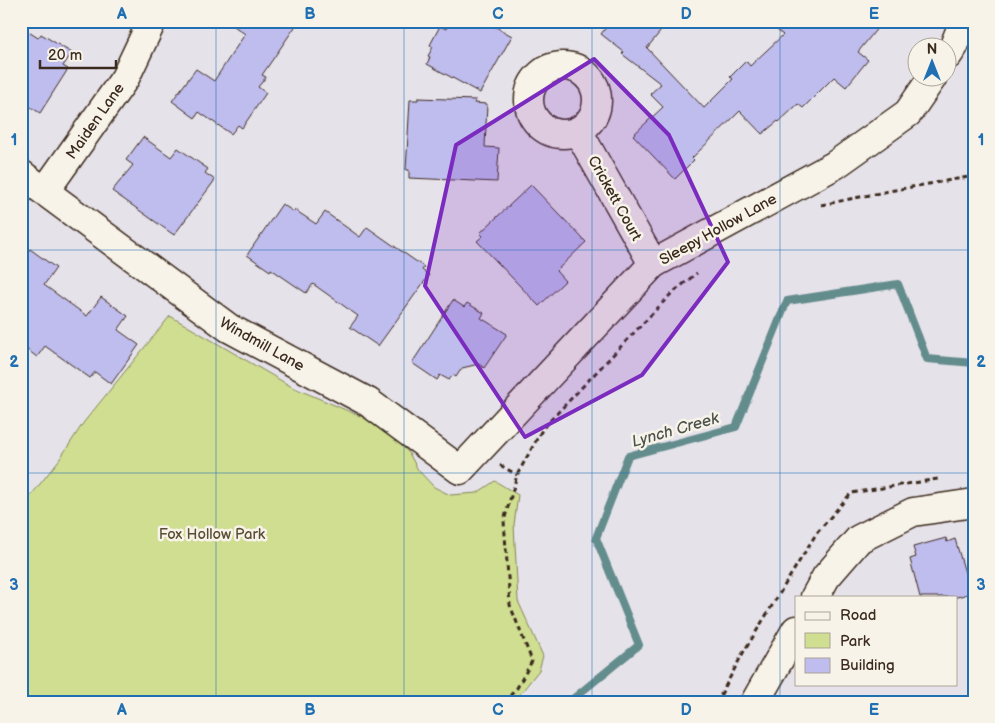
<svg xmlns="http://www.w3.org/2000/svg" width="995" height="723" font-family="'Balsamiq Sans',sans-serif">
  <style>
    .green { fill: #cfde91; stroke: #858458 }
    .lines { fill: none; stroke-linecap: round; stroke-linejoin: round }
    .stream { stroke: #638c8c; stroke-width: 8 }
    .building { fill: #bfbcee; stroke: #3b2a1e }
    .minor-casing { stroke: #3b2a1e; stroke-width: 31 }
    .path { stroke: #3b2a1e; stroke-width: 3; stroke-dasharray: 5 4; stroke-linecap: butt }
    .minor { stroke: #f7f3e8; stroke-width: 28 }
    .marked { fill: #7b2cbf; fill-opacity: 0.2; stroke: #7b2cbf; stroke-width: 4; stroke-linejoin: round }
    .grid { fill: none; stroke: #1f6fb2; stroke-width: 1; stroke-opacity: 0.55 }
    .labels { text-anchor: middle; stroke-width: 5; stroke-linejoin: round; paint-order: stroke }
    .street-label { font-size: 15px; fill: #3b2a1e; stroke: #f7f3e8 }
    .park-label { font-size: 15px; fill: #594e35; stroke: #f7f3e8 }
    .water-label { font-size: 16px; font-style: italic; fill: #4c534c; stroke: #f7f3e8 }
    .neatline { fill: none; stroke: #1f6fb2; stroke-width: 2 }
    .grid-label { font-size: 16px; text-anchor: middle; font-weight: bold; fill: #1f6fb2 }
  </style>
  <rect width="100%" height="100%" fill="#e6e2ea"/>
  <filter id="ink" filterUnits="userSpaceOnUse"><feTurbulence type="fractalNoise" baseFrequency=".02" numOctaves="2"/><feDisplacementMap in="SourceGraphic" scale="10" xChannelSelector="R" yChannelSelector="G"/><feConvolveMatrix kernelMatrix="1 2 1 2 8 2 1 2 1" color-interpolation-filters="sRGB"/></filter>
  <g filter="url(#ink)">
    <path class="green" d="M170,316L292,387L367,419L395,439L409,453L418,470L434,487L450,495L477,493L495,481L518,495L514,525L518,601L543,656L539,670L514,702H21V508L59,460L84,422Z"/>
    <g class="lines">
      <g class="stream">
        <path d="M21,465L23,463"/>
        <path d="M569,702L639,645L596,538L628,456L736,427L787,301L898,284L927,359L974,363"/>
      </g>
    </g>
    <g class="building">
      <path d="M227,21H299L262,75L266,77L258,87L266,93L242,128L238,125L231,134L199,112L195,118L172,101L196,69L214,81L245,34Z"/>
      <path d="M450,21H485L512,36L480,93L427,64L430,57L428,56L433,47L430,45L440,26L446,29Z"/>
      <path d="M611,21H669L647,48L704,108L733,79L730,77L746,61L750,66L783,35L766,21H883L858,52L868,60L846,87L834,77L803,108L798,104L779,122L778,121L762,134L740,111L692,158L694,160L675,179L633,135L663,107L650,94L661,84L622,54L624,52L601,34Z"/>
      <path d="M21,27L38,38L41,34L72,53L63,66L68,69L40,113L21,101Z"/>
      <path d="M418,98L476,100L474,103L487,104L485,147L499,148L497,182L409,178V170H406L410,100H418Z"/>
      <path d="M143,137L171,157L178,148L208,169L205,173L215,180L174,235L112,191L133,165L126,160Z"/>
      <path d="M531,185L586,242L556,271L565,281L539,306L477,241L483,236L480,233Z"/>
      <path d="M282,204L294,212L295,210L316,224L325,212L360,237L367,227L424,267L422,270L429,275L378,346L350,327L358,316L313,284L306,293L271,269L270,271L247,255Z"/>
      <path d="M30,249L56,268L44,285L87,316L101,297L128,316L118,330L139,345L111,384L95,372L90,378L45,346L37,357L21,345V261Z"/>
      <path d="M453,300L464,307L467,303L484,313L481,318L507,334L484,368L479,364L462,368L456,377L453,375L449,380L440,375L437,380L412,363Z"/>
      <path d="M946,538L947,542L955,539L971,593L957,597H920L910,559L916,557L913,547Z"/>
    </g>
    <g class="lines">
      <defs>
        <g id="minor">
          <path d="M948,55L954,46L964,21"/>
          <circle cx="563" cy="100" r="34"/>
          <path d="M578,131L653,264"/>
          <path d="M21,174L229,328L368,402L460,470L653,264L835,165L908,113L932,78"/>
          <path d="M45,191L125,78L152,21"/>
          <path d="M815,597L826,577L859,539L913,512L974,503"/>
          <path d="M755,702L796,630"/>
        </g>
      </defs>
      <use href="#minor" class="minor-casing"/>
      <g class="path">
        <path d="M821,205L889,191L974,176"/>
        <path d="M500,465L517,475"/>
        <path d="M156,702L162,700L173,702"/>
        <path d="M504,702L517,688L532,661L510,605L504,521L517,475L543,428L671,294L697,273"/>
        <path d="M715,702L719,698L743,653L816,534L851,493L938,479"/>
      </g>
      <use href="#minor" class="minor"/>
    </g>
  </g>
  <path class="marked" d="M594,59L669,135L728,262L642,375L525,437L425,286L456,145Z"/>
  <path class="grid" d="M216,21V702M404,21V702M592,21V702M780,21V702M21,250H974M21,473H974"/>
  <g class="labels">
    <g class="street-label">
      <text transform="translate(95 121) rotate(-55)" y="5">Maiden Lane</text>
      <text transform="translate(615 198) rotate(61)" y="5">Crickett Court</text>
      <text transform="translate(718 229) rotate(-29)" y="5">Sleepy Hollow Lane</text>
      <text transform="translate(262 344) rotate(29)" y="5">Windmill Lane</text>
    </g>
    <g class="park-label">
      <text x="212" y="539">Fox Hollow Park</text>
    </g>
    <g class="water-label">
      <text transform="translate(675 429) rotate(-16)" y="6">Lynch Creek</text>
    </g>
  </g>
  <rect width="995" height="723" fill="none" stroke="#f7f3e8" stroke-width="55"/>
  <rect x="795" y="596" width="162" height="90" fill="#f7f3e8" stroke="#aca397"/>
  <rect x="805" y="612" width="25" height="8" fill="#f7f3e8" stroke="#aca397"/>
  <text x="840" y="620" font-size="15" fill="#3b2a1e">Road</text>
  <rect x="805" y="633" width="25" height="15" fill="#cfde91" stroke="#aca397"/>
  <text x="840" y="646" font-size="15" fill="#3b2a1e">Park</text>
  <rect x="805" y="658" width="25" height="15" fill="#bfbcee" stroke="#aca397"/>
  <text x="840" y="670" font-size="15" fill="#3b2a1e">Building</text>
  <g transform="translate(932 62)"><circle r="24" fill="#f7f3e8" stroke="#aca397"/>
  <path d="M0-4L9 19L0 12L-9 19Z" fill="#1f6fb2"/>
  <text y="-8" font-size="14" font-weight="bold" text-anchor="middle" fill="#3b2a1e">N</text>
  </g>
  <path d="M40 60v8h76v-8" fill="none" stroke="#3b2a1e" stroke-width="2.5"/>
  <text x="48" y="60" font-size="15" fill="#3b2a1e" stroke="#f7f3e8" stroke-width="4" paint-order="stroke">20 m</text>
  <rect x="28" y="28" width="940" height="668" class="neatline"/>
  <g class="grid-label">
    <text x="122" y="19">A</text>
    <text x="310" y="19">B</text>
    <text x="498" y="19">C</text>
    <text x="686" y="19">D</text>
    <text x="874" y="19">E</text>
    <text x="14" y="145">1</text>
    <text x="981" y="145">1</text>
    <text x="14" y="367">2</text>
    <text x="981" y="367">2</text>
    <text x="14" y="590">3</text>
    <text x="981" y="590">3</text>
    <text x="122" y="715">A</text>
    <text x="310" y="715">B</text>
    <text x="498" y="715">C</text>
    <text x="686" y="715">D</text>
    <text x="874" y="715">E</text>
  </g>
</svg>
